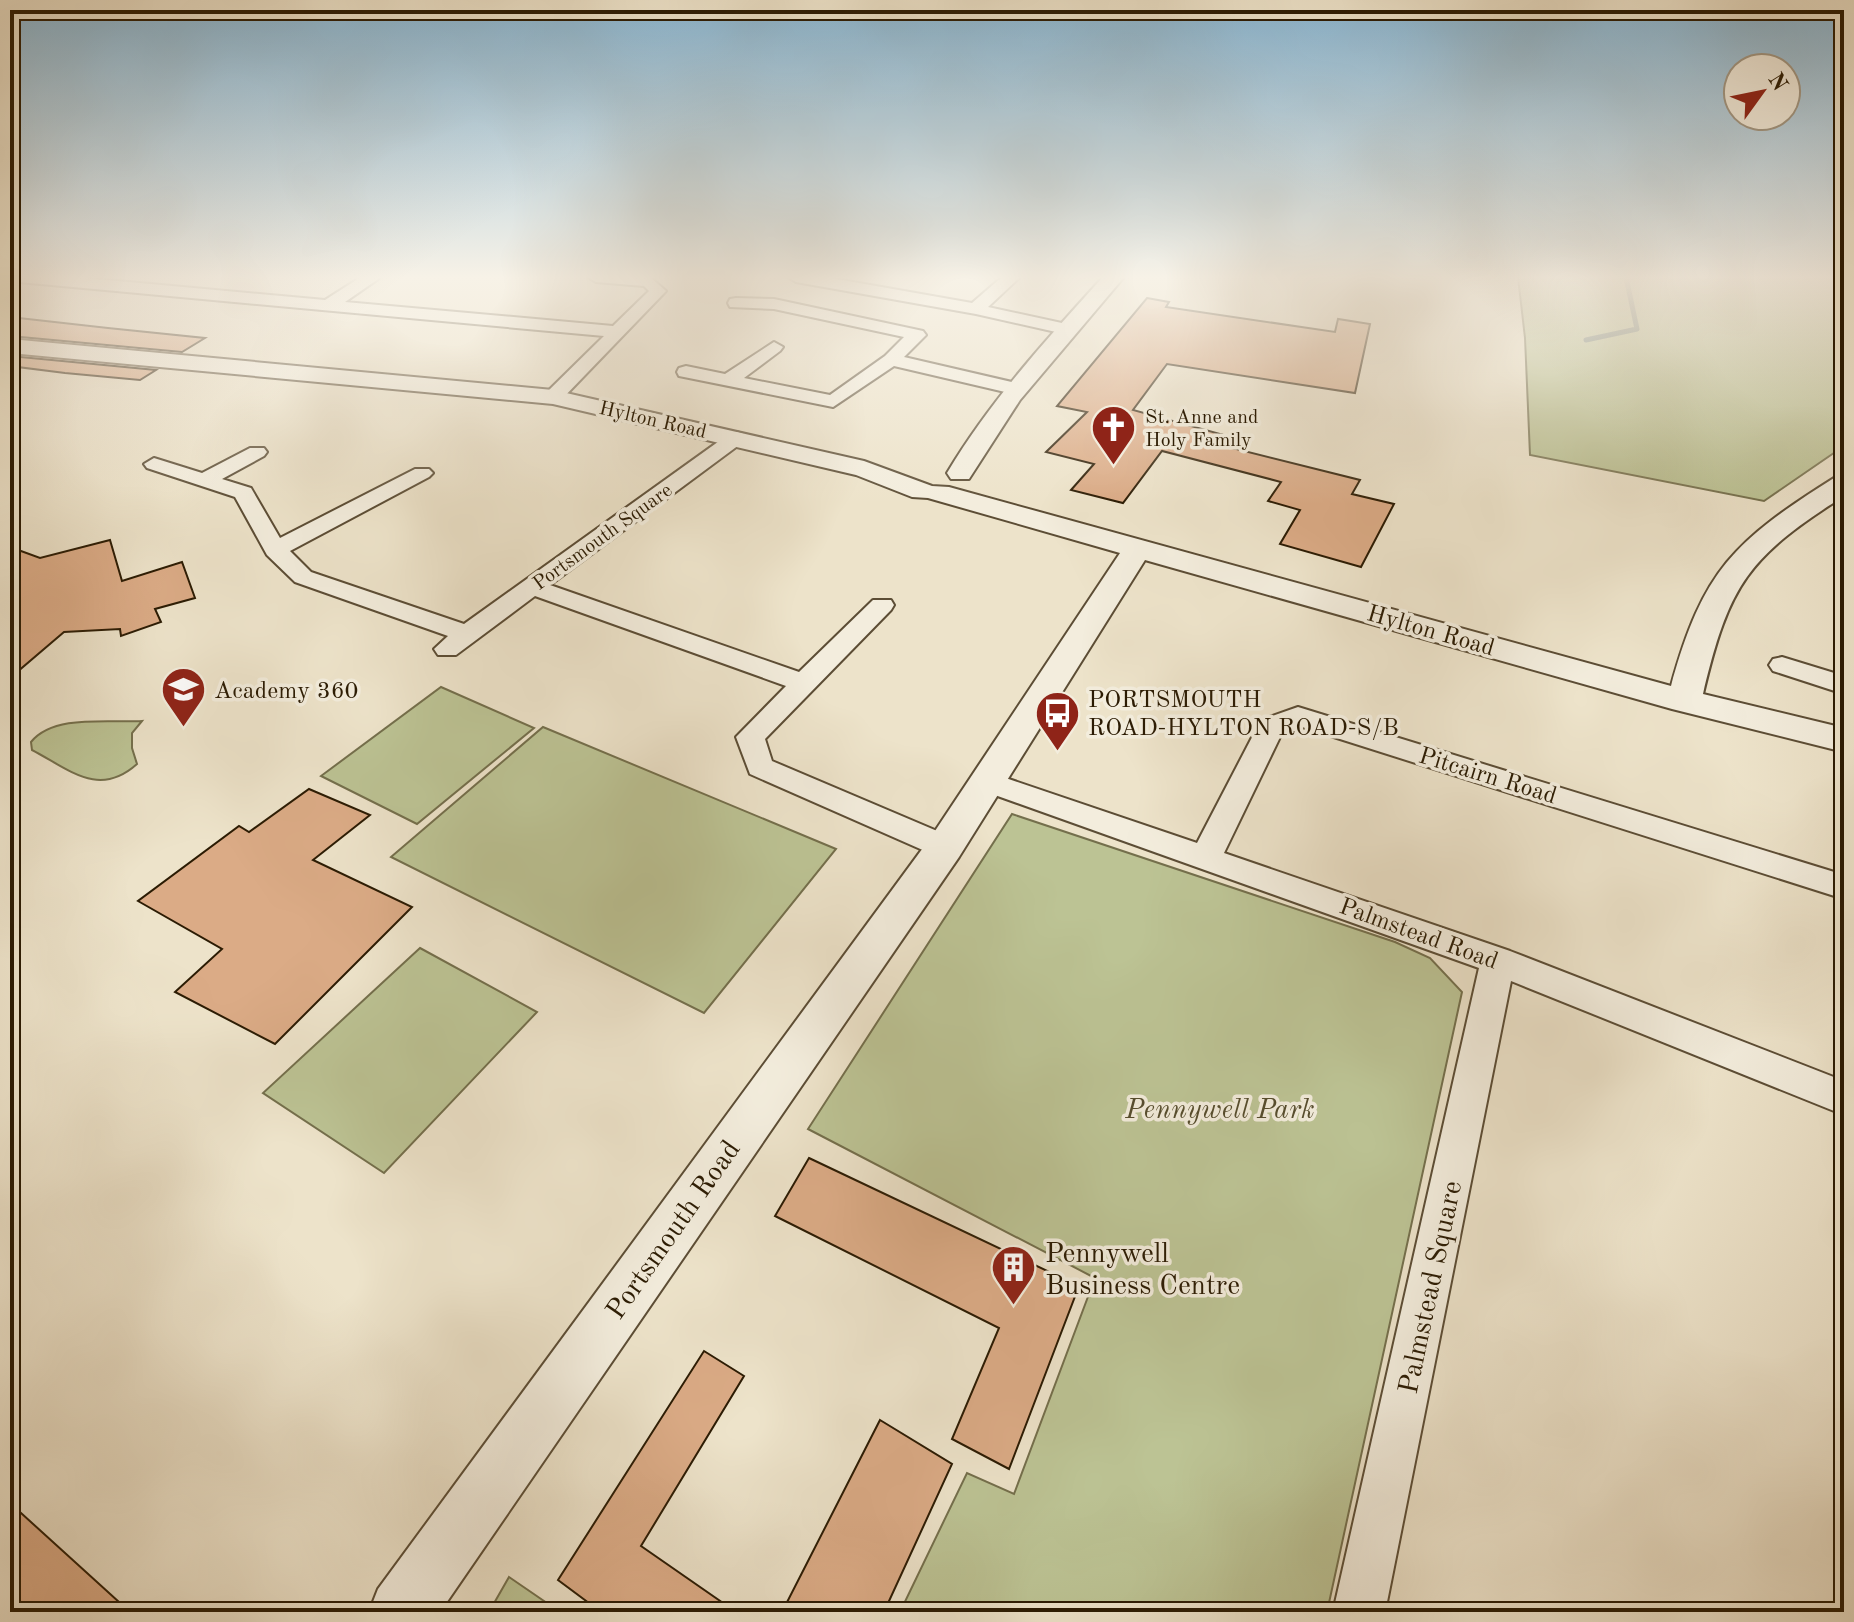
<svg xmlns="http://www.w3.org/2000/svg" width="1854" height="1622" font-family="'Old Standard TT',serif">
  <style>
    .green { fill: #bcc394; stroke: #746f4c; stroke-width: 2 }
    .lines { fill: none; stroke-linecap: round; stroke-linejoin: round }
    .stream { stroke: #6e7c72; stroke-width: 5 }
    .building { fill: #dbab86; stroke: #2b1b03; stroke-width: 2 }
    .minor-casing { stroke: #5c4d35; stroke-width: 4 }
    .tertiary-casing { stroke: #5c4d35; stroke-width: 4 }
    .minor { fill: #f3eddd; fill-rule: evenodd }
    .tertiary { fill: #f3eddd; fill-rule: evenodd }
    .labels { text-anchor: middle; stroke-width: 7; stroke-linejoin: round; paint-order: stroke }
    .far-poi-label { font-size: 20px; fill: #2b1b03; stroke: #f3eddd; text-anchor: start }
    .far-street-label { font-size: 20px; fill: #2b1b03; stroke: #f3eddd }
    .street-label { font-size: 24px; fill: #2b1b03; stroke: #f3eddd }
    .poi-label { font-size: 24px; fill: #2b1b03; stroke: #f3eddd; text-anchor: start }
    .near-park-label { font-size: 28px; font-style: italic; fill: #564d2e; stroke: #f3eddd }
    .near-street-label { font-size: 28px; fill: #2b1b03; stroke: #f3eddd }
    .near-poi-label { font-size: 28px; fill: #2b1b03; stroke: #f3eddd; text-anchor: start }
  </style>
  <rect width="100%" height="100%" fill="#ede3ca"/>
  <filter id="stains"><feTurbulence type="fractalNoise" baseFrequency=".0025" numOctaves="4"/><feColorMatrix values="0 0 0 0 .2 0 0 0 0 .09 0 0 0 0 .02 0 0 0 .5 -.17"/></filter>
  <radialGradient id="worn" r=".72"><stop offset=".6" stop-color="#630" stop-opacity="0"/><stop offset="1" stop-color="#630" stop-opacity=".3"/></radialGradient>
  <g class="green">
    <path d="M1518,277H1844V446L1764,501L1530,455L1525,338Z"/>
    <path d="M441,687L534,728L417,824L321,776Z"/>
    <path d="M142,721L132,733V748L137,764C99,798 70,770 32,750L31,742C54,714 108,723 142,721Z"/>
    <path d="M543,727L836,849L704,1013L391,857Z"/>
    <path d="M1012,814L1395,942L1430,958L1462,992L1327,1612H900L967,1473L1014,1494L1095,1278L808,1129Z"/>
    <path d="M420,948L537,1012L384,1173L263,1093Z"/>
    <path d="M509,1577L560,1612H489Z"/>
  </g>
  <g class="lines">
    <path class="stream" d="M1586,340L1637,329L1626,277"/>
  </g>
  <g class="building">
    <path d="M1147,298L1169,302L1166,307L1335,332L1338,319L1370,324L1355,393L1167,364L1133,410L1231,437L1224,446L1360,480L1352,494L1394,504L1361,567L1280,544L1300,510L1268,501L1281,482L1162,451L1123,503L1071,490L1094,464L1046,452L1087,412L1057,406Z"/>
    <path d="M10,317L108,328L205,338L182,352L10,336Z"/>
    <path d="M10,356L156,370L140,380L65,373L10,366Z"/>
    <path d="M110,540L122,581L182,562L195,598L155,609L161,622L121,636L120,629L64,632L10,678V547L40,558Z"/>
    <path d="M309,789L370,815L313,860L412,907L275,1044L175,992L222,949L138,901L239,826L249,832Z"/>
    <path d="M809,1158L1079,1286L1009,1469L952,1439L999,1328L775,1216Z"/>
    <path d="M704,1351L744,1376L641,1546L736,1612H601L558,1580Z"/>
    <path d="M880,1420L952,1464L884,1612H782Z"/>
    <path d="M10,1503L130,1612H10Z"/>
  </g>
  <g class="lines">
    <defs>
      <g id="minor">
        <path d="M11,277H75L325,300L361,277H381L345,302L613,326L649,291L644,286L596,282L588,277H650L666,291L560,401L553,403L543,397L546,393L604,336L19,282Z"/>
        <path d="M788,277H825L972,303L1002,277H1020L988,307L1071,325L1074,329L1065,334L976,314L796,282Z"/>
        <path d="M736,298L774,299L923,331L926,335L904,357L1025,385L1027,389L1018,395L894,366L833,407L679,376L677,372L679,368L686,366L725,374L774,342L783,347L780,351L744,378L830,395L885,356L904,337L774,309L730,307L728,303L730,299Z"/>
        <path d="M736,432L743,434L746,438L743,442L550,585L799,672L873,600H891L894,605L891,610L765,739L772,761L956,839L960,847L956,855L945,858L934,855L750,774L736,737L786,686L535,596L456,655H438L434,649L448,636L295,582L267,555L235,497L147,468L144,464L154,458L202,473L250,448H264L267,452L264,456L222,479L251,488L280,538L415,469H429L433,473L429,477L290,551L311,572L464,624L729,434Z"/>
        <path d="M1782,657L1844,676V694L1773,671L1769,665L1773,659Z"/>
        <path d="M1298,707L1844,875V899L1299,726L1282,733L1224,853L1510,951L1844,1081V1115L1511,981L1385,1612H1333L1479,968L978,789L973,782L978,775L988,772L1197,843L1261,720Z"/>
      </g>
      <g id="tertiary">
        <path d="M1103,277H1124L1020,400L969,479H951L947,473C990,401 1046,340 1103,277Z"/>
        <path d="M10,339L553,390L864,461L932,486L949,487L1671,686C1703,570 1734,541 1834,478L1844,476V496C1748,557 1729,584 1703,694L1844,728V752L1672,709L1145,560L959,857L440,1612H369L378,1589L931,837L1120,553L928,498L912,497L856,475L553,404L10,353Z"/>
      </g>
    </defs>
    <use href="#minor" class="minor-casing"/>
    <use href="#tertiary" class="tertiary-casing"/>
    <use href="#minor" class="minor"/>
    <use href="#tertiary" class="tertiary"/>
  </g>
  <linearGradient id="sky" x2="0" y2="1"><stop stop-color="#89b8d6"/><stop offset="0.55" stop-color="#f7f2e7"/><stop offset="1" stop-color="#f7f2e7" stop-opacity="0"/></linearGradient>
  <rect width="1854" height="504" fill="url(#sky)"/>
  <defs>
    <symbol id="church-pin" viewBox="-11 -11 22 30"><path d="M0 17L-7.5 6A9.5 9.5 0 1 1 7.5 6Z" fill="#8f2418" stroke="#f3eddd"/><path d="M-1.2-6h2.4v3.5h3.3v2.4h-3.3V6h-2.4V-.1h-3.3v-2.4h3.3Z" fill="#fff"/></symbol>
    <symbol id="school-pin" viewBox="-11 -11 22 30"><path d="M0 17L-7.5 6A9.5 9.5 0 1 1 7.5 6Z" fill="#8f2418" stroke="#f3eddd"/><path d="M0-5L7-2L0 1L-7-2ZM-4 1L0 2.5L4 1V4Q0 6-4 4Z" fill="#fff"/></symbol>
    <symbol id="bus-pin" viewBox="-11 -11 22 30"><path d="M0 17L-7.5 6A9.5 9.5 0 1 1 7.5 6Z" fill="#8f2418" stroke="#f3eddd"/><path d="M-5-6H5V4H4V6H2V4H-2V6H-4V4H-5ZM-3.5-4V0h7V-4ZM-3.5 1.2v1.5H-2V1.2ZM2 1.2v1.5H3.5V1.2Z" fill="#fff"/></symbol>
    <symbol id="building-pin" viewBox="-11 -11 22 30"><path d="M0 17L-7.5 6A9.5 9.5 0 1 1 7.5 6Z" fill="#8f2418" stroke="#f3eddd"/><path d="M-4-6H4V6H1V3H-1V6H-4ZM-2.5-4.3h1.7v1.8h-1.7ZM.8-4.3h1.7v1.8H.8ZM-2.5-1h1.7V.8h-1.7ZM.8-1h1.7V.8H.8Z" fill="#fff"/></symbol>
  </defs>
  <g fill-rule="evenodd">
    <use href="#church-pin" x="1088" y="402" width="51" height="69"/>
    <use href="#school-pin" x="158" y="664" width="51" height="69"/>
    <use href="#bus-pin" x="1032" y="688" width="51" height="69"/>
    <use href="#building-pin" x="988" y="1242" width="51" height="69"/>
  </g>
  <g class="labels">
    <g class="far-poi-label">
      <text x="1145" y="423">St. Anne and<tspan x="1145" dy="23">Holy Family</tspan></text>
    </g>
    <g class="far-street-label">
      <text transform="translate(653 419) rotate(13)" y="7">Hylton Road</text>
      <text transform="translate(602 536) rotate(-36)" y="7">Portsmouth Square</text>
    </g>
    <g class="street-label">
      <text transform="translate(1431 630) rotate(16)" y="8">Hylton Road</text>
      <text transform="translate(1488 775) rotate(17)" y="8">Pitcairn Road</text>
      <text transform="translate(1419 933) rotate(20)" y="8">Palmstead Road</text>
    </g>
    <g class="poi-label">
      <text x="214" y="698">Academy 360</text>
      <text x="1088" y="707">PORTSMOUTH<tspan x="1088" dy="28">ROAD-HYLTON ROAD-S/B</tspan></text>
    </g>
    <g class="near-park-label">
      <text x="1220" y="1118">Pennywell Park</text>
    </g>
    <g class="near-street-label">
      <text transform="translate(672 1229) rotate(-55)" y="10">Portsmouth Road</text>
      <text transform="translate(1429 1287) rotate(-78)" y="10">Palmstead Square</text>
    </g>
    <g class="near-poi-label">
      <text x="1045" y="1262">Pennywell<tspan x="1045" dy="32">Business Centre</tspan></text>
    </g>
  </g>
  <rect width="1854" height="1622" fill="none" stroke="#ede3ca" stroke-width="40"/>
  <rect x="12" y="12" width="1830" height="1598" fill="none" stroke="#2b1b03" stroke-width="4"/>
  <rect x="20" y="20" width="1814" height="1582" fill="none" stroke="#2b1b03" stroke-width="2"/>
  <g transform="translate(1762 92) rotate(57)"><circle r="38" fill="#f3eddd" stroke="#a39986" stroke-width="2"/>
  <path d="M0-6L14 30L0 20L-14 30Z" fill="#8f2418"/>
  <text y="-12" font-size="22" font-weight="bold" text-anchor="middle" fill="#2b1b03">N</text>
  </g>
  <rect width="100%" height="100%" filter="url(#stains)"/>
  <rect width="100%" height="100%" fill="url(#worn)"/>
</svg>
